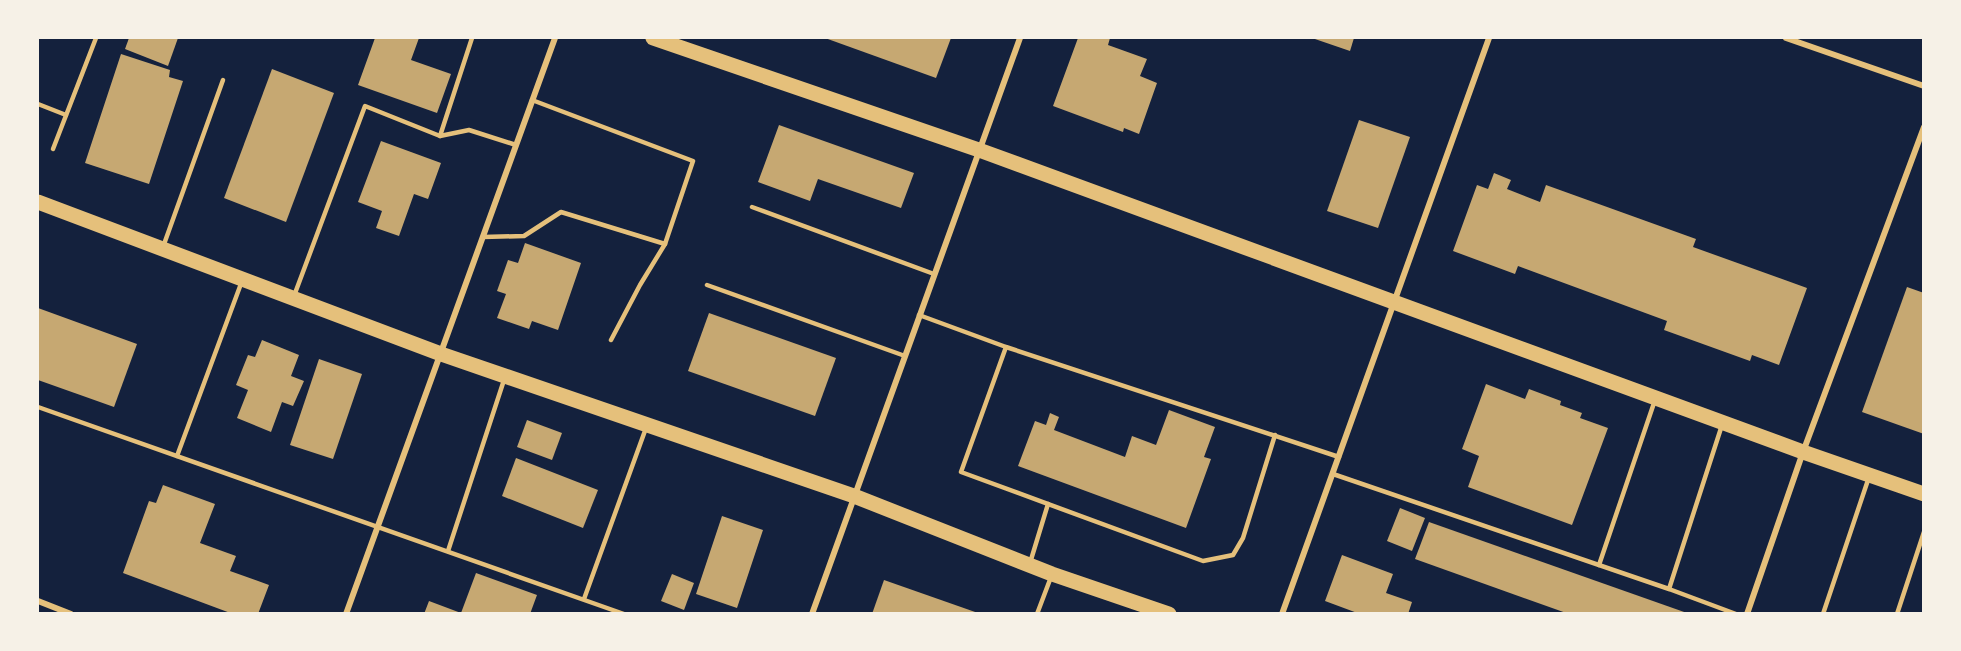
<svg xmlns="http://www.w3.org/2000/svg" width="1961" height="651" font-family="'Asap Condensed',sans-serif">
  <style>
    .building { fill: #c6a872 }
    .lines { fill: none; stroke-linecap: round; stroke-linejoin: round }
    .service { stroke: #e5c07b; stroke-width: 4.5 }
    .minor { stroke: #e5c07b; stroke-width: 6 }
    .primary { stroke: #e5c07b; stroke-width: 15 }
  </style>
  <rect width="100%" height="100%" fill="#14213d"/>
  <g class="building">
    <path d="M129,38H178L168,66L125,49Z"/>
    <path d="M375,38H419L411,60L451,74L437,113L358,85Z"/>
    <path d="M825,38H951L936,78Z"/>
    <path d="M1078,38H1110L1108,45L1147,59L1140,76L1157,83L1139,134L1124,128L1123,132L1053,106Z"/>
    <path d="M1312,38H1354L1350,51Z"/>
    <path d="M121,54L170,70L169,77L183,81L149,184L85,163Z"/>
    <path d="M272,69L334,93L286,222L224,198Z"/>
    <path d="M1359,120L1410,137L1378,228L1327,211Z"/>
    <path d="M779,125L914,173L901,208L818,179L810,201L758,182Z"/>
    <path d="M381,141L441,163L428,199L414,194L399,236L376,228L382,211L358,202Z"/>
    <path d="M1494,173L1511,180L1507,189L1540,202L1546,185L1696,239L1693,247L1807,288L1779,365L1752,355L1750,361L1664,330L1667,321L1518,266L1515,274L1453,251L1477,185L1488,189Z"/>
    <path d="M525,243L581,263L558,330L532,321L529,329L497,318L506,294L497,291L508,260L518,263Z"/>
    <path d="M1907,287L1924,293V434L1862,412Z"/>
    <path d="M38,308L137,344L114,407L38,380Z"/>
    <path d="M709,313L836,358L815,416L688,371Z"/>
    <path d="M262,340L299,355L291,376L304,381L293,406L282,402L271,432L237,418L248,390L236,385L248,355L255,357Z"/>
    <path d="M319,359L362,374L333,459L290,445Z"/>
    <path d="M1486,384L1525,399L1529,389L1561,401L1560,405L1582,413L1580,418L1608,428L1572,525L1468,487L1479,456L1462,449Z"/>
    <path d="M1169,410L1215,427L1204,457L1211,459L1186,528L1018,466L1035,421L1046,425L1050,413L1059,417L1054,430L1125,457L1132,436L1156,445Z"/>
    <path d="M527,420L562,433L552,460L517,447Z"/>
    <path d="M516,458L598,490L583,528L502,496Z"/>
    <path d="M163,485L215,504L200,543L236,556L230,571L269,585L258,614H233L123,573L149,501L156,503Z"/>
    <path d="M1400,508L1425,518L1412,551L1387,541Z"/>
    <path d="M722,516L763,530L737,608L696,594Z"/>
    <path d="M1429,522L1687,613V614H1569L1415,559Z"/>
    <path d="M1342,555L1393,574L1386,593L1412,602L1408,614H1360L1325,601Z"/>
    <path d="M476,573L537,595L530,614H424L429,601L461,613Z"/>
    <path d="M672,574L694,583L684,610L661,601Z"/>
    <path d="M884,580L978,613V614H872Z"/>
  </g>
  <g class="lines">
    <g class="service">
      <path d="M38,104L66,115"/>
      <path d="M440,136L472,38"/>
      <path d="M53,149L96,38"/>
      <path d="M752,207L934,274"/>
      <path d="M483,237L524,236L561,212L665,244L693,161L532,100"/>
      <path d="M163,247L223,80"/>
      <path d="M707,285L905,356"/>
      <path d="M294,296L365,106L440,136L469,130L516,145"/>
      <path d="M919,315L1006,347L1339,457"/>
      <path d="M611,340L640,285L665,244"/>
      <path d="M1006,347L961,472L1203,561L1233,555L1243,538L1275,435"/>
      <path d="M38,407L624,614"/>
      <path d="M177,456L242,281"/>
      <path d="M1333,474L1669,589L1722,425"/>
      <path d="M448,551L504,380"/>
      <path d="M1030,563L1048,504"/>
      <path d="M1599,565L1655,400"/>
      <path d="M1669,589L1736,614"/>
      <path d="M584,599L646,428"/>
      <path d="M1037,614L1051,577"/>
      <path d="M1823,614L1869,477"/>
      <path d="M1897,614L1924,532"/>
    </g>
    <g class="minor">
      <path d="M1786,38L1924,86"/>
      <path d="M38,601L71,614"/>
      <path d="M346,614L555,38"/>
      <path d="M812,614L1020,38"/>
      <path d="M1282,614L1489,38"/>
      <path d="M1747,614L1803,452L1924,127"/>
    </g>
    <g class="primary">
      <path d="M653,38L979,150L1803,452L1924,494"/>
      <path d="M38,202L441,354L854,496L1052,574L1169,614"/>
    </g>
  </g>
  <rect width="1961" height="651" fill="none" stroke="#f6f1e7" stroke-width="78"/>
</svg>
